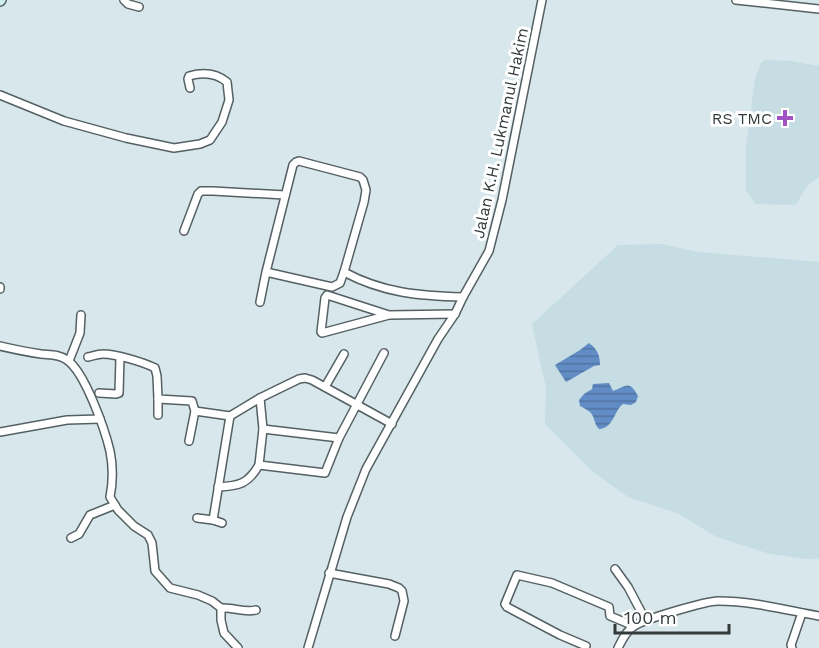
<svg xmlns="http://www.w3.org/2000/svg" width="819" height="648" font-family="'Work Sans',sans-serif">
  <style>
    .built { fill: #c5dde3 }
    .water { fill: url(#water-rules) }
    .lines { fill: none; stroke-linecap: round; stroke-linejoin: round }
    .street-casing { stroke: #546063; stroke-width: 10 }
    .secondary-casing { stroke: #546063; stroke-width: 12 }
    .street { stroke: #fff; stroke-width: 7 }
    .secondary { stroke: #cdeff0; stroke-width: 9 }
    .poi-dot { fill: #a152c3; stroke: #fff; stroke-width: 2 }
    .labels { text-anchor: middle; stroke-width: 6; stroke-linejoin: round; paint-order: stroke }
    .poi-label { font-size: 16px; fill: #343a3b; stroke: #fff; text-anchor: end }
    .street-label { font-size: 16px; fill: #343a3b; stroke: #fff }
  </style>
  <defs>
    <pattern id="water-rules" width="6" height="5" patternUnits="userSpaceOnUse" patternTransform="scale(1.5)"><rect width="6" height="5" fill="#618cc6"/><path d="M0 2.5h6" fill="none" stroke="#5173a2"/></pattern>
  </defs>
  <rect width="100%" height="100%" fill="#d8e7eb"/>
  <g class="built">
    <path d="M765,60L791,61L819,66V177L807,186L796,205L756,204L746,191V147L755,79L761,63Z"/>
    <path d="M662,244L698,252L819,262V559H807L770,554L717,537L677,513L628,497L592,471L545,424L546,388L532,324L618,245Z"/>
  </g>
  <g class="water">
    <path d="M589,343C597,349 600,355 600,365L594,366L566,382L555,365L580,350Z"/>
    <path d="M609,383L613,391C627,386 629,380 638,396L636,402L631,405L623,404C613,412 614,428 599,429C594,424 595,418 591,413C588,410 584,408 580,406L579,400L584,394L592,389L593,384Z"/>
  </g>
  <g class="lines">
    <defs>
      <g id="street">
        <path d="M124,0L128,4L139,7"/>
        <path d="M736,0L819,9"/>
        <path d="M0,95L64,121L126,138L174,148L200,144L210,140L222,122L229,100L227,82C216,73 203,72 189,76L188,79L190,88"/>
        <path d="M184,231L198,194L201,191H213L285,195"/>
        <path d="M344,272C383,293 420,296 463,297"/>
        <path d="M0,287V289"/>
        <path d="M260,302L266,272L332,287L340,283L344,272L364,202L366,190L363,180L360,177L299,161L296,162L293,165L266,272"/>
        <path d="M389,315L322,333L321,332L325,298L327,295L389,315L455,314"/>
        <path d="M0,346C13,349 27,352 41,354C50,355 59,354 67,360C85,372 105,430 110,451C113,466 113,482 110,497L118,510L134,526L148,535L152,543L155,571L170,588L198,595L212,601L221,608V620L224,633L238,648"/>
        <path d="M88,357C93,356 97,354 103,354C116,354 143,362 155,368L157,376L158,399L192,401L195,411"/>
        <path d="M69,361L80,333L81,315"/>
        <path d="M325,387L344,354"/>
        <path d="M99,393L116,394L119,393L120,357"/>
        <path d="M260,398L263,429L259,465L325,473L339,438L384,353"/>
        <path d="M158,415V399"/>
        <path d="M263,429L339,438"/>
        <path d="M0,432L67,420L100,419"/>
        <path d="M189,441L195,411L230,416L260,398L299,379L305,378L312,380L392,424"/>
        <path d="M218,487C239,486 248,484 259,465"/>
        <path d="M197,518L213,520"/>
        <path d="M222,523L213,520L230,416"/>
        <path d="M71,538L79,534L90,515L115,505"/>
        <path d="M615,569L628,587L646,621"/>
        <path d="M329,573L389,584L399,588L402,591L404,601L395,636"/>
        <path d="M221,608C233,607 244,613 256,610"/>
        <path d="M586,646L560,635L507,607L505,604L517,575L552,583L609,607L610,616L634,626"/>
        <path d="M308,648L347,517L366,469L438,339L455,314L463,297L489,251L502,200L542,0"/>
        <path d="M618,648C622,640 626,631 634,626C645,619 706,601 718,601C752,601 786,610 819,616"/>
        <path d="M792,648L791,645L802,613"/>
      </g>
      <path id="secondary" d="M0,1L1,0"/>
    </defs>
    <use href="#street" class="street-casing"/>
    <use href="#secondary" class="secondary-casing"/>
    <use href="#street" class="street"/>
    <use href="#secondary" class="secondary"/>
  </g>
  <path class="poi-dot" d="M782 109h6v6h6v6h-6v6h-6v-6h-6v-6h6z"/>
  <g class="labels">
    <g class="poi-label">
      <text x="772" y="124">RS TMC</text>
    </g>
    <g class="street-label">
      <text transform="translate(500 133) rotate(-78)" y="6">Jalan K.H. Lukmanul Hakim</text>
    </g>
  </g>
  <path d="M615 624v9h114v-9" fill="none" stroke="#343a3b" stroke-width="3"/>
  <text x="624" y="624" font-size="18" fill="#343a3b" stroke="#ffffff" stroke-width="4.5" paint-order="stroke">100 m</text>
</svg>
